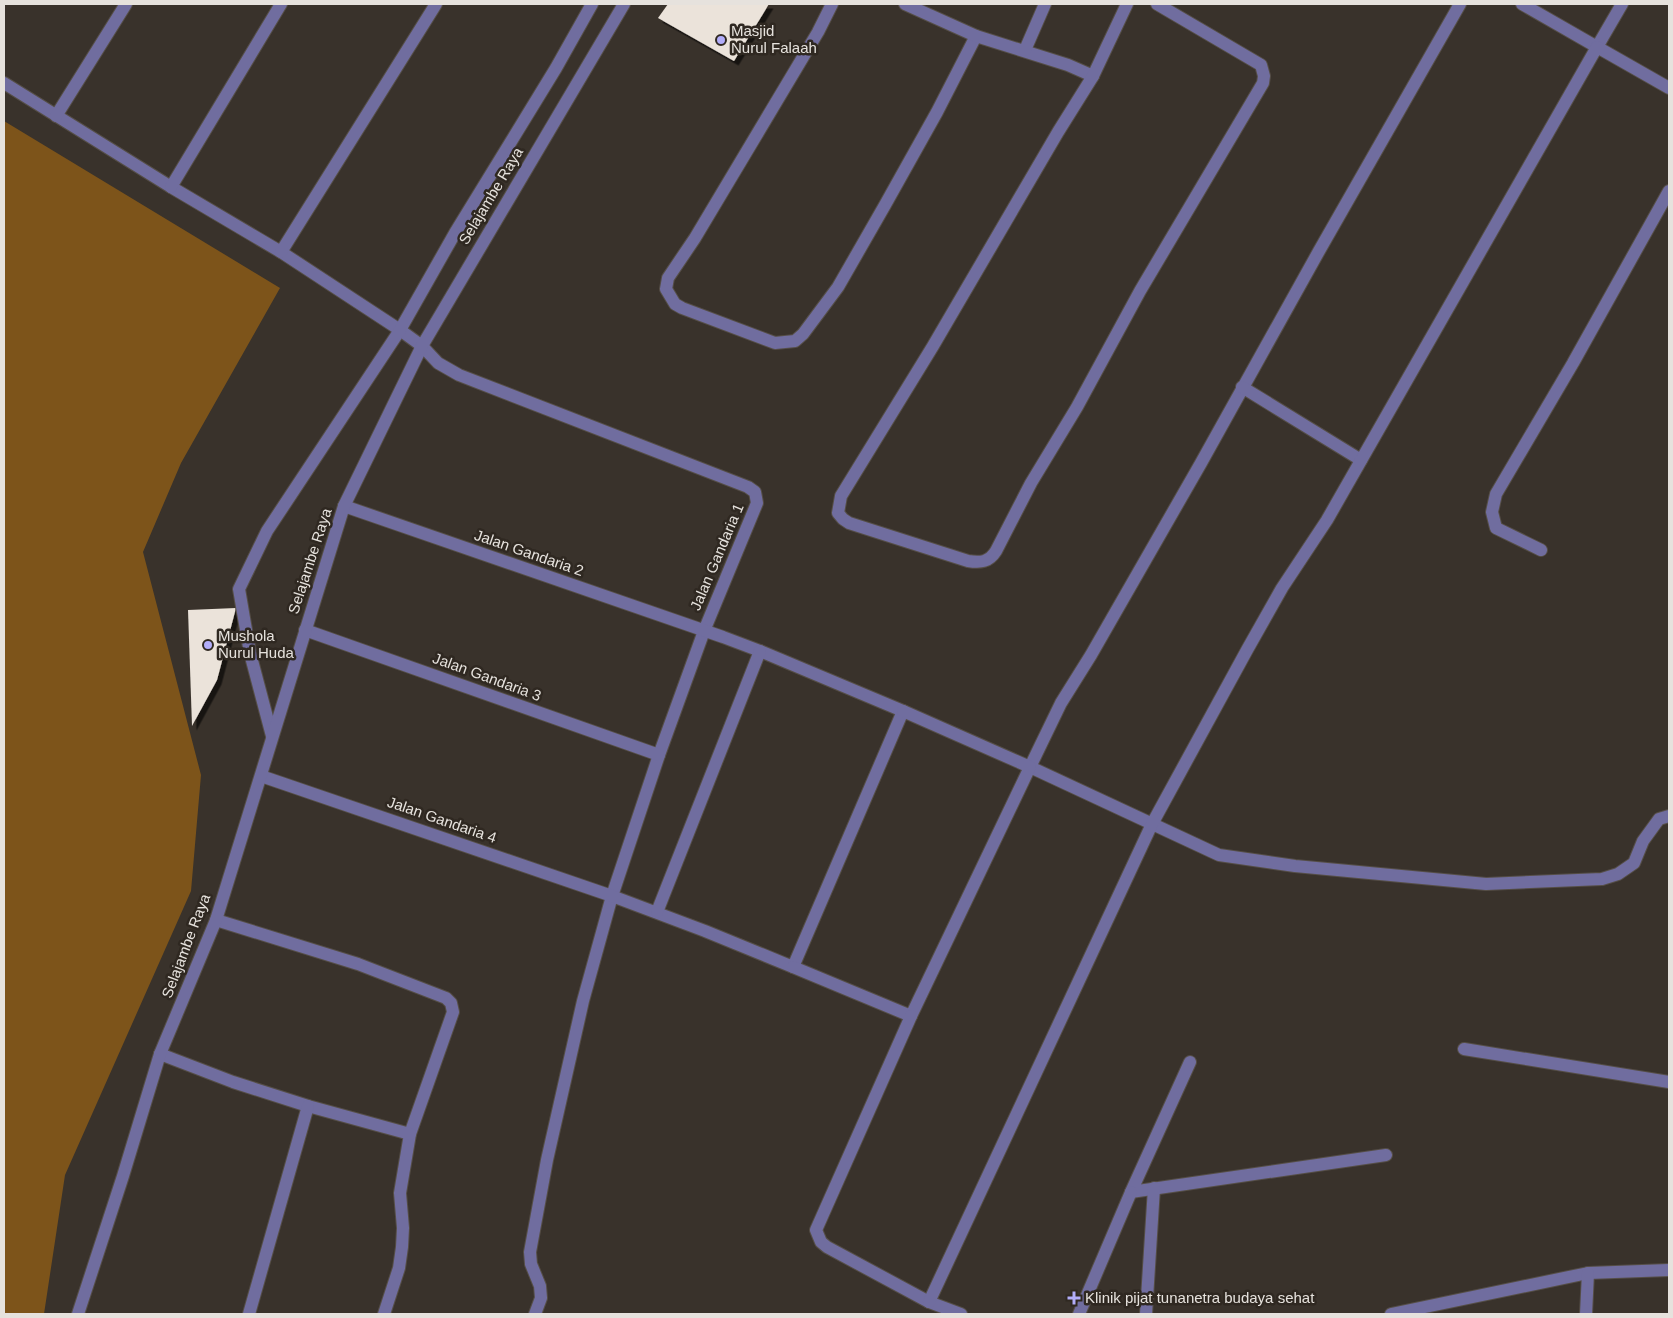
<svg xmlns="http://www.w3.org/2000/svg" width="1673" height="1318" font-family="Arial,sans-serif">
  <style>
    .forest { fill: #7d541a }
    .building { fill: #ebe3da; filter: url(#shadow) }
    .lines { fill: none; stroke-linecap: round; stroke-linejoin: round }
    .minor-casing { stroke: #554e47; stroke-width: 14 }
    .minor { stroke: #706d9f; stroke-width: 12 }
    .poi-dot { fill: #b2adf9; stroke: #2f2821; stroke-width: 2 }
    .labels { text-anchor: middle; stroke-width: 5; stroke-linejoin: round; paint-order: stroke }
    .poi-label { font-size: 15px; fill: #e6e2dd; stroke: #2f2821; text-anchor: start }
    .street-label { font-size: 15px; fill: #e6e2dd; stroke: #2f2821 }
  </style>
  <defs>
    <filter id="shadow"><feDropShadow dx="4.5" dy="4.5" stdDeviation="0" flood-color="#0009"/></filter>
  </defs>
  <rect width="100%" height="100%" fill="#39322b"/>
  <path class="forest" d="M4,121L280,288L181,463L143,552L201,775L191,891L65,1175L44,1314H4Z"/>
  <g class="building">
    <path d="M668,4H769L734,61L658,18Z"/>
    <path d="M236,608L217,680L192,726L188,610Z"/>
  </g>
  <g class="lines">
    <defs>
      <g id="minor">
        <path d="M832,4L818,32L695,238L668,278L666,289L675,304L682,308L775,343L795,341L803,334L838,287L885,205L937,112L976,36"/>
        <path d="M905,4L976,36L1068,65L1093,76"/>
        <path d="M1127,4L1093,76L1058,132L933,346L841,496L838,513L843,519L849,523L968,561C981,563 989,562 996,551L1031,483L1077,407L1140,291L1263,83L1264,76L1261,65L1157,4"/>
        <path d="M1460,4L1319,251L1201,463L1091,655L1061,703L1030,767L1219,855L1295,866L1486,884L1602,879L1618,874L1634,863L1643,841L1659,819L1669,816"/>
        <path d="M1522,4L1597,47L1622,4"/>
        <path d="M1025,50L1045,4"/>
        <path d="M4,83L171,187L281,252L400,330L422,346L438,363L459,375L748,487L755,492L757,503L704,631L659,755L612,896L583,1001L547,1160L530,1252L531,1264L540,1286L541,1298L535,1314"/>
        <path d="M56,116L126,4"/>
        <path d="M171,187L281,4"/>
        <path d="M281,252L436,4"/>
        <path d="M1242,387L1361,460"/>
        <path d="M1541,550L1496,528L1492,512L1496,494L1573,363L1669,191"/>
        <path d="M305,630L659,755"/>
        <path d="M272,736L250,653L239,589L267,531L400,330L455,233L556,68L592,4"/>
        <path d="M261,776L612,896L705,931L793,967L903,711L760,651L723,637L344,506"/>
        <path d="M657,912L760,651"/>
        <path d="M216,920L358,964L446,998L451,1003L453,1012L410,1134L400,1193L403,1228L402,1247L399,1268L384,1314"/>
        <path d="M793,967L911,1016L1030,767L903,711"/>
        <path d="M911,1016L816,1230L821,1242L827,1247L929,1302L961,1314"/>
        <path d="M1464,1049L1669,1082"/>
        <path d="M160,1054L233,1082L308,1106L410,1134"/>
        <path d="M1190,1062L1131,1192L1386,1155"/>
        <path d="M929,1302L1152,824L1247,650L1282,588L1327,520L1597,47L1669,88"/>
        <path d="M78,1314L123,1176L160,1054L216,920L344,506L422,346L624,4"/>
        <path d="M249,1314L308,1106"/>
        <path d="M1079,1314L1131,1192"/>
        <path d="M1146,1314L1154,1188"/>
        <path d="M1391,1314L1588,1273L1669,1270"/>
        <path d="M1586,1314L1588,1273"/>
      </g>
    </defs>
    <use href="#minor" class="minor-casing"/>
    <use href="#minor" class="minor"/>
  </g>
  <g class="poi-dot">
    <circle cx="721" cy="40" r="5"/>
    <circle cx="208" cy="645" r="5"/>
    <path d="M1071.5 1290.5h5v5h5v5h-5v5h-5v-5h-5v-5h5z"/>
  </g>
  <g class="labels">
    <g class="poi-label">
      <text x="731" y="36">Masjid<tspan x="731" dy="17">Nurul Falaah</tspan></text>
      <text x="218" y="641">Mushola<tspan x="218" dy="17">Nurul Huda</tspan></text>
      <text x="1085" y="1303">Klinik pijat tunanetra budaya sehat</text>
    </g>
    <g class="street-label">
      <text transform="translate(491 196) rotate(-59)" y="5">Selajambe Raya</text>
      <text transform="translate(529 553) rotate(19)" y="5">Jalan Gandaria 2</text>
      <text transform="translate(717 557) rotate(-67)" y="5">Jalan Gandaria 1</text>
      <text transform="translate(310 561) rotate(-72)" y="5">Selajambe Raya</text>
      <text transform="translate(487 677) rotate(20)" y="5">Jalan Gandaria 3</text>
      <text transform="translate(442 820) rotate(19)" y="5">Jalan Gandaria 4</text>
      <text transform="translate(186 946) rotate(-69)" y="5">Selajambe Raya</text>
    </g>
  </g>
  <rect width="1673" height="1318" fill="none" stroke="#e6e2dd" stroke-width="10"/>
</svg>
